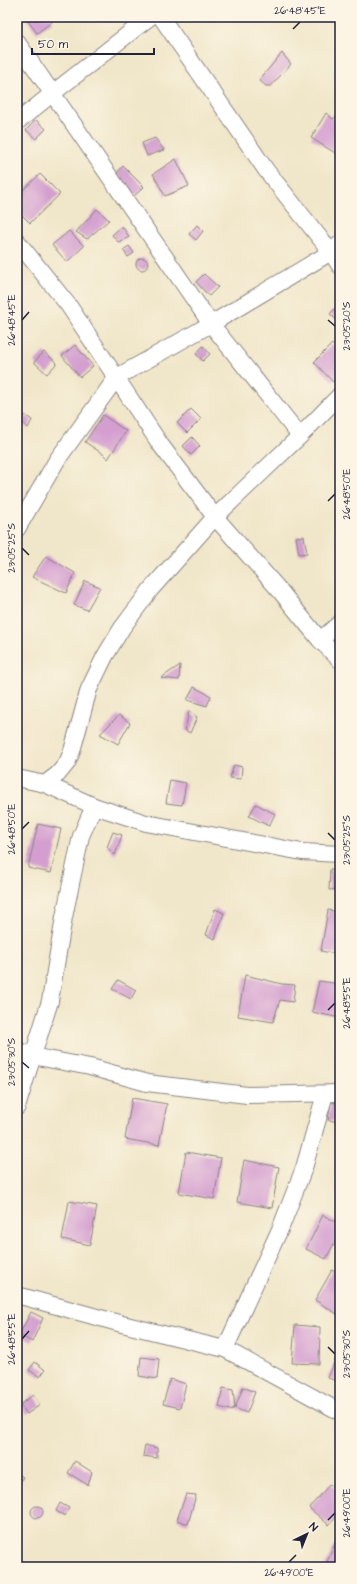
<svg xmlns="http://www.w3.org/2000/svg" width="357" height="1584" font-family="'Architects Daughter',sans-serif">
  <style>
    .building { fill: #d49fd0 }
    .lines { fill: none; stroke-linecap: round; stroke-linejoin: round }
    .minor-casing { stroke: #898482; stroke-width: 18 }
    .minor { stroke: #fff; stroke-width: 16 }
    .ticks { fill: none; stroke: #22223b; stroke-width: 1.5 }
    .neatline { fill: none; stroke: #22223b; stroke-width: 1.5 }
    .ticks-label { font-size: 10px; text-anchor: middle; fill: #22223b }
  </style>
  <rect width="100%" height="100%" fill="#fcf5e5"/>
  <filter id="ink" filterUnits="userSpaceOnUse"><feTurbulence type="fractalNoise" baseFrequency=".025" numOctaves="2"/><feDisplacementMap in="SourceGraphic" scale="8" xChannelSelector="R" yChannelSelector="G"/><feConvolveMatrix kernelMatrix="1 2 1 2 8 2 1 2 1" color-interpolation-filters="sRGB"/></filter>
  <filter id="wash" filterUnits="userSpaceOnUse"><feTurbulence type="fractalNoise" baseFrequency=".012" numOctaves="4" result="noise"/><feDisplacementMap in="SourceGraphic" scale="16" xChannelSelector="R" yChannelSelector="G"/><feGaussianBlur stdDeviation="0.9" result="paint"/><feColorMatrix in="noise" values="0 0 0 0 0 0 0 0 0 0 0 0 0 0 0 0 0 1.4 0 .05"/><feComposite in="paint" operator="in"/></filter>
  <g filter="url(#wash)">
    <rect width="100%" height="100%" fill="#f0e6c9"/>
    <g id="blocks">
      <g class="building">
        <path d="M25,17H50L53,21L37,33Z"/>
        <path d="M282,53L291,64L271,86H266L259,80Z"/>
        <path d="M326,113L333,119L337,116L340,118V156L311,138Z"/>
        <path d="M36,120L46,129L36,139L26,130Z"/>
        <path d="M155,138L164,150L147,156L142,143Z"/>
        <path d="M176,159L189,186L165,196L153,174Z"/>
        <path d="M123,166L144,187L133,197L117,173Z"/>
        <path d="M40,174L60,194L30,223L17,210V196Z"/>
        <path d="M97,209L109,220L87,239L76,232Z"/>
        <path d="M197,225L203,231L196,240L189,234Z"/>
        <path d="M122,226L129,237L118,242L112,235Z"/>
        <path d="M69,231L84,246L67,262L52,245Z"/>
        <path d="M129,246L134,253L128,257L123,250Z"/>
        <circle cx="142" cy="264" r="6"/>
        <path d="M204,274L218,287L209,296L196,282Z"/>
        <path d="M338,305L340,306L339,322L330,314Z"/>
        <path d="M332,344L340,351V374L333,382L314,362Z"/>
        <path d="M75,345L93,366L80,377L62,356Z"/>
        <path d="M203,346L210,354L203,361L196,354Z"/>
        <path d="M44,352L57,363L47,374L34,362Z"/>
        <path d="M191,409L201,419L187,433L177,423Z"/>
        <path d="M20,412L32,420L28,428L17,419Z"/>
        <path d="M103,415L126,431L108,459L103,454L85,442Z"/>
        <path d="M192,437L200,446L191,455L183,446Z"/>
        <path d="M304,536L307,553L299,554L296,537Z"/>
        <path d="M46,556L75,573L66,593L32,577Z"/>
        <path d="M85,581L100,587L87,610L74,605Z"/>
        <path d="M180,665L179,680L161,678Z"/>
        <path d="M194,687L211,696L207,706L187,700Z"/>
        <path d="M189,711L197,717L190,733L185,730Z"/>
        <path d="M119,715L130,723L118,744L100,734Z"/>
        <path d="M234,765L242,767L241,779L230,778Z"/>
        <path d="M170,780L186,783L182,805L166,803Z"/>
        <path d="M256,804L275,814L269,826L249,816Z"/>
        <path d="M38,824L61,829L51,873L28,868Z"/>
        <path d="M113,832L122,835L115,855L107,847Z"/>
        <path d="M330,869H340V889L329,890Z"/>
        <path d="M215,909L224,913L215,939L206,935Z"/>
        <path d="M328,910L340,912V955L321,951Z"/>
        <path d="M245,975L282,984L295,985L293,1002L280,1000L273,1022L238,1016Z"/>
        <path d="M118,980L136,990L131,999L112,989Z"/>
        <path d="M319,981L340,984V1018L312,1012Z"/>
        <path d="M132,1098L167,1104L159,1145L125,1139Z"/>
        <path d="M331,1102L340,1104L339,1122L328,1120Z"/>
        <path d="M186,1152L221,1158L214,1199L179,1193Z"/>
        <path d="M244,1160L279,1167L272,1208L237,1202Z"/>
        <path d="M69,1201L97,1206L90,1245L62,1239Z"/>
        <path d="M323,1215L340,1224V1232L326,1259L306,1249Z"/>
        <path d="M332,1270L340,1275V1309L337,1314L315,1300Z"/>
        <path d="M31,1312L43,1318L32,1342L19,1335Z"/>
        <path d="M295,1325L320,1327L319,1364L292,1363Z"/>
        <path d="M141,1357L159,1359L157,1379L139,1376Z"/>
        <path d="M336,1358L340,1360V1382L328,1378Z"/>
        <path d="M35,1362L45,1370L40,1377L29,1370Z"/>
        <path d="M170,1379L186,1384L180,1408L163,1404Z"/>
        <path d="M243,1387L255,1392L247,1413L235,1408Z"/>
        <path d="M223,1388L233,1390L235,1408L230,1410L219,1407Z"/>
        <path d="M33,1395L40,1405L27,1414L20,1405Z"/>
        <path d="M145,1445L157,1448V1458L143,1456Z"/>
        <path d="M339,1447H340V1461L337,1460Z"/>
        <path d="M75,1461L92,1472L88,1485L68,1473Z"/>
        <path d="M17,1473L23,1477L17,1486Z"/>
        <path d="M330,1484L340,1493V1513L329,1525L309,1508Z"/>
        <path d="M186,1494L196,1495L188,1524L177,1520Z"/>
        <path d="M60,1503L69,1508L65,1516L56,1511Z"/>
        <circle cx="37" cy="1512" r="6"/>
        <path d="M340,1533V1567H327L325,1566Z"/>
      </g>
    </g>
  </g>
  <g filter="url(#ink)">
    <use href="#blocks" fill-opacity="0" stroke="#898482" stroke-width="1"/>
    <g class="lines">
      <defs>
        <g id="minor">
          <path d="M161,17L266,170L331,252L340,266"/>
          <path d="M17,42L211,324L300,436"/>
          <path d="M17,122L53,93L150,17"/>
          <path d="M17,241L69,306L160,444L215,517L281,592L320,640L340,660"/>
          <path d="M17,529L57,460L117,377L211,324L331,252L340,244"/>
          <path d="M320,640L340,623"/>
          <path d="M17,778L45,784L94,806L146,823L302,852L340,854"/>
          <path d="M45,784L58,774L67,763L72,751L89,689L105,656L122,628L151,589L215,517L300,436L340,395"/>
          <path d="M17,1050L32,1056L90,1067L147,1083L247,1095L340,1093"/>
          <path d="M17,1107L50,1001L64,917L81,836L94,806"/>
          <path d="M17,1295L122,1324L225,1349L340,1412"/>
          <path d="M225,1349L281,1227L304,1168L325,1094"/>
        </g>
      </defs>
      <use href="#minor" class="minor-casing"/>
      <use href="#minor" class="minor"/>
    </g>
  </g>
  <path class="ticks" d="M293,29L300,22M22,320L29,312M328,320L335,326M328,501L335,494M22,548L29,555M22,829L29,822M328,833L335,840M328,1010L335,1003M22,1062L29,1068M22,1339L29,1331M328,1347L335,1354M328,1520L335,1513M289,1562L296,1555"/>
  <rect width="357" height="1584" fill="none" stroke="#fcf5e5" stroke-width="44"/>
  <g transform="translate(307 1534) rotate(43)" stroke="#fcf5e5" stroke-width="3" paint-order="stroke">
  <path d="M0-3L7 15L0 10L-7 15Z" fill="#22223b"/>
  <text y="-6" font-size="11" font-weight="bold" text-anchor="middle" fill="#22223b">N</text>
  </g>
  <path d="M32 48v6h122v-6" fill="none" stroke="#22223b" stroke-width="2"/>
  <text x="38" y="48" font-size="12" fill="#22223b" stroke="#fcf5e5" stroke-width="3" paint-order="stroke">50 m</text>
  <rect x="22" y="22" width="313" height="1540" class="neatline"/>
  <g class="ticks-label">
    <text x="300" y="14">26°48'45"E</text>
    <text transform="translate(11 320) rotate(-90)" y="4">26°48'45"E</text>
    <text transform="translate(346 326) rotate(-90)" y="4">23°05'20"S</text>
    <text transform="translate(346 494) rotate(-90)" y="4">26°48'50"E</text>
    <text transform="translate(11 548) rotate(-90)" y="4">23°05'25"S</text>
    <text transform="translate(11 829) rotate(-90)" y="4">26°48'50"E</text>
    <text transform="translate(346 840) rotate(-90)" y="4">23°05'25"S</text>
    <text transform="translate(346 1003) rotate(-90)" y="4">26°48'55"E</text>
    <text transform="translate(11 1062) rotate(-90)" y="4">23°05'30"S</text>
    <text transform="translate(11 1339) rotate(-90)" y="4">26°48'55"E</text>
    <text transform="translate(346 1354) rotate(-90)" y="4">23°05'30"S</text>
    <text transform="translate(346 1513) rotate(-90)" y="4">26°49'00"E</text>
    <text x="289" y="1576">26°49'00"E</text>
  </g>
</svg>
